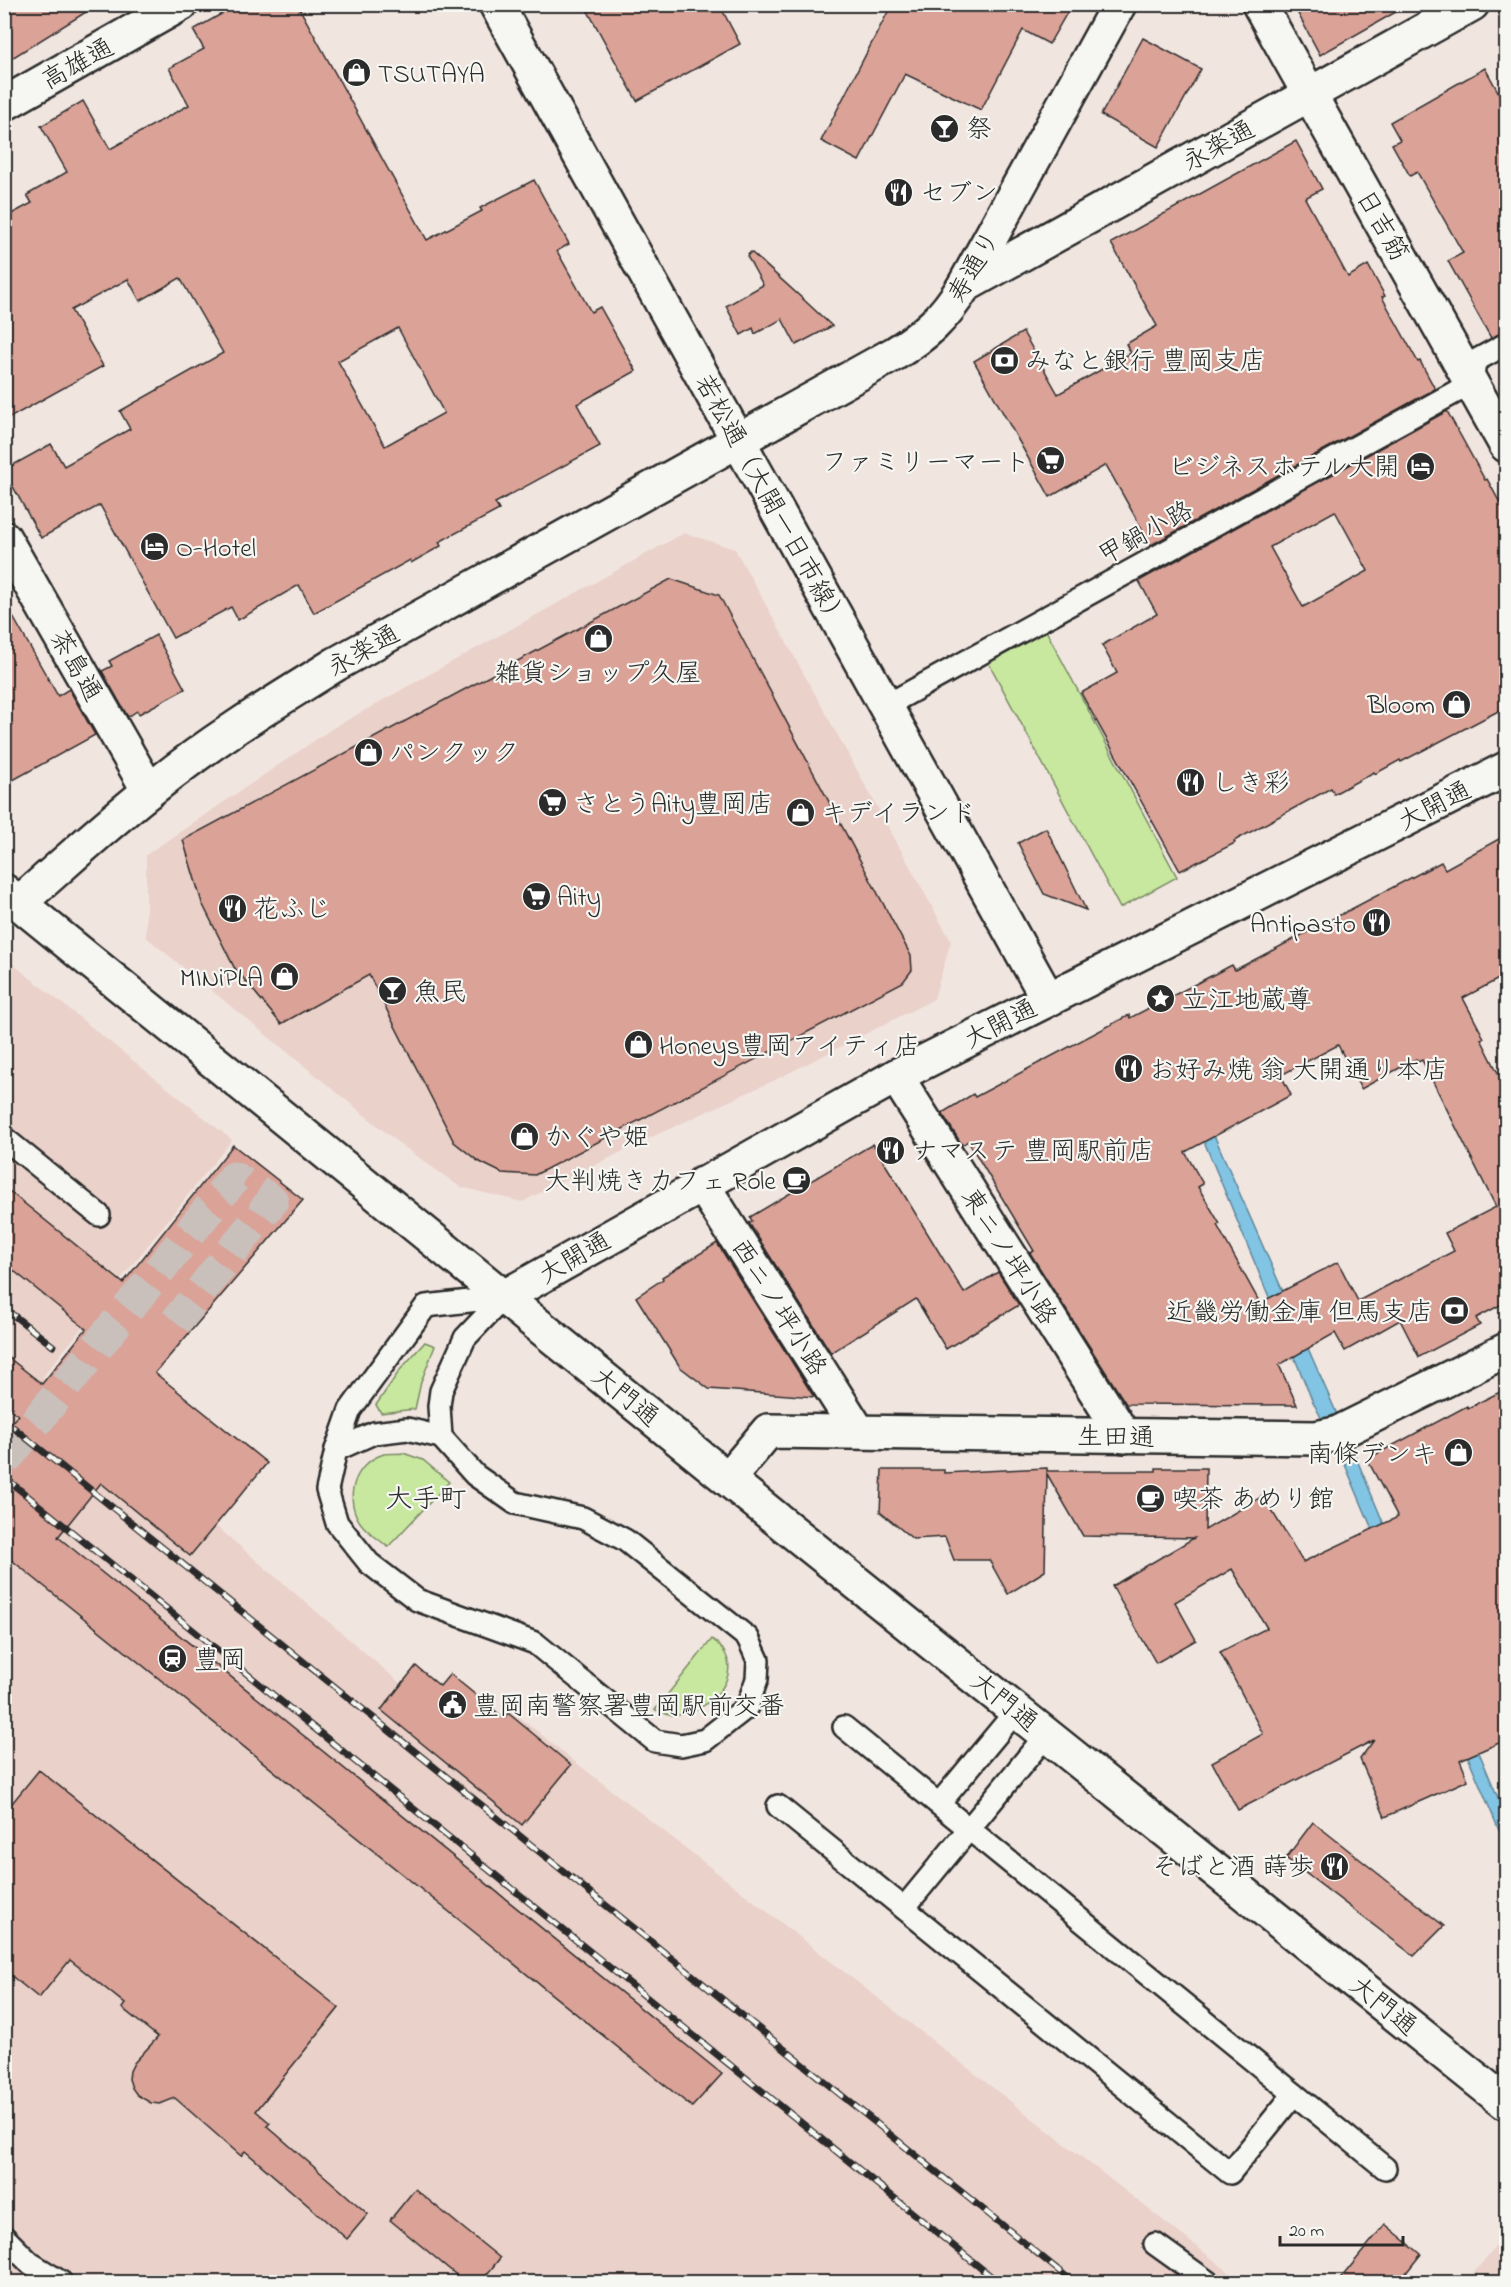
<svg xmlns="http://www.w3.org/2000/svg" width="1511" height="2287" font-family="'Indie Flower','Klee One',sans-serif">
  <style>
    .built { fill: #ead1ca }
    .green { fill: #c8e89f; stroke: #7a8a65; stroke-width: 1.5 }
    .water { fill: #82c4e3; stroke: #5f8799; stroke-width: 1.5 }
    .building { fill: #dba297; stroke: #2b2b2b; stroke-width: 1.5; fill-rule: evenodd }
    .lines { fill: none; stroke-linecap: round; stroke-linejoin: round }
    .street-tunnel { stroke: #c9c0bc; stroke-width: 33; stroke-dasharray: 33 16; stroke-linecap: butt }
    .lane-casing { stroke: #2b2b2b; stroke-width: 26 }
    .street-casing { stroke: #2b2b2b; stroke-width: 38 }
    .secondary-casing { stroke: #2b2b2b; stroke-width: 38 }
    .lane { stroke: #f6f6f2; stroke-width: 21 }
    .street { stroke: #f6f6f2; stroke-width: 33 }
    .secondary { stroke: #f6f6f2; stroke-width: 33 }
    .rail-casing { stroke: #2b2b2b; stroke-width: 7 }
    .rail { stroke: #f6f6f2; stroke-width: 4.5; stroke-dasharray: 14; stroke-linecap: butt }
    .labels { text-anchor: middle; stroke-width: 4.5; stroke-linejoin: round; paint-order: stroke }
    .street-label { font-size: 26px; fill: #2b2b2b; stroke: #f6f6f2 }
    .poi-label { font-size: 26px; fill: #2b2b2b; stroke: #f6f6f2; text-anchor: start }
    .neighbourhood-label { font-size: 27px; fill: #2b2b2b; stroke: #f6f6f2 }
  </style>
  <rect width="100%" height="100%" fill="#f1e5e0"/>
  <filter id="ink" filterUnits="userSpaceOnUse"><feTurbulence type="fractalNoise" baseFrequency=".0167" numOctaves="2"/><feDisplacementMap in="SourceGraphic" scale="12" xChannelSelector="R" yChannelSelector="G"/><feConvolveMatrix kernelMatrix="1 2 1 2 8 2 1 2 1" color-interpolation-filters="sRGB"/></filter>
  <g filter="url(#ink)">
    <g class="built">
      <path d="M684,533L735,549L951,941L934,999L775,1080L641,1142L522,1202L460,1187L400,1144L146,937V855L333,728Z"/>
      <path d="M4,957L232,1140L42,1378L472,1744L508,1708L579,1765L1242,2282H5Z"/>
      <path d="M1506,2234V2282H1466Z"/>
    </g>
    <g class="green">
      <path d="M1042,623L1177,877L1120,908L984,654Z"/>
      <path d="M425,1342L435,1346L421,1382L415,1409L381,1413L376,1405L400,1370Z"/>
      <path d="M403,1453L423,1460L449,1482L388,1547C380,1540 370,1534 363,1526C342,1502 353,1463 384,1454C389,1453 397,1454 403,1453Z"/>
      <path d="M712,1639C748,1665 720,1704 686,1713C682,1714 677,1716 673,1716C667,1715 661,1711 655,1710Z"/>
    </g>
    <path class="water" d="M1195,1092L1355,1455L1506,1817V1847L1343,1460L1313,1402L1185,1096Z"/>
    <g class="building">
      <path d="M4,4H99L4,63Z"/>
      <path d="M239,4H297L427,240L482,211L480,208L534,180L569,244L557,251L591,312L600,307L636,371L577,404L600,446L495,503L499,510L439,542L441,546L411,563L410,560L314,613L299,585L238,620L231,607L173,638L100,505L41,538L4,470L51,444L64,466L130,429L120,411L223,353L180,278L140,301L128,279L71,310L103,366L4,421V218L32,203L27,195L67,172L41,126L83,101L110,149L189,105L169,68L204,49L193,30ZM398,328L444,413L385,446L338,361Z"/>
      <path d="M584,4H719L740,44L637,101Z"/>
      <path d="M892,4H1072L1049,44L1023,30L981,110L905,74L859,161L821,141Z"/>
      <path d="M1293,4H1410L1320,55Z"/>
      <path d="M1143,38L1201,69L1158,147L1101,115Z"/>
      <path d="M1485,68L1506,106V331L1491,338L1448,261L1463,253L1417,172L1410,176L1392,144L1400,140L1390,122Z"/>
      <path d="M1296,141L1322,189L1305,198L1348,277L1368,265L1385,296L1382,297L1418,362L1420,361L1435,389L1151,545L1106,465L1050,497L974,361L1023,332L1058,394L1131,353L1126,344L1157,326L1111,243Z"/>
      <path d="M751,252L804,300L832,326L796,345L782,319L755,334L753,328L741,335L726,306L763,285L747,256Z"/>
      <path d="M1447,411L1485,480L1487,479L1506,514V707L1401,762L1400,760L1375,774L1374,772L1334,794L1331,788L1234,841L1235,843L1180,871L1081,693L1117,673L1102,645L1157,614L1139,581ZM1335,511L1368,571L1303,607L1270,547Z"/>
      <path d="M671,579L719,595L911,956L912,970L903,982L535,1175L502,1173L478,1161L454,1142L369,975L281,1024L234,967L202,903L183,840Z"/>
      <path d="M4,601L58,696L69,689L95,735L4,785Z"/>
      <path d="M156,635L185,689L139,714L137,711L128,717L102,671L112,666L109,661Z"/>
      <path d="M1046,828L1086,910L1044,894L1018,843Z"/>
      <path d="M1506,835V975L1463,998L1484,1038L1481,1039L1506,1089V1302L1476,1318L1480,1325L1419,1357L1400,1320L1345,1351L1335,1333L1279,1365L1297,1405L1126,1404L1030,1253L1034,1251L968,1141L962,1145L942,1113L973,1094L975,1097L1129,1015L1130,1018L1232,965L1235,970L1441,862L1445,869ZM1338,1045L1361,1089L1416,1059L1418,1062L1422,1060L1496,1207L1445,1233L1454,1251L1358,1301L1338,1262L1260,1303L1217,1225L1220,1224L1198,1187L1203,1184L1185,1152L1291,1095L1281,1075Z"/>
      <path d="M873,1144L964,1293L998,1272L1019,1305L946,1349L916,1299L831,1353L749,1223L752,1221L750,1217Z"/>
      <path d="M233,1145L303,1200L155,1373L267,1463L190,1556L101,1483L58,1537L722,2074L692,2107L4,1554V1431L18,1415L4,1404V1354L42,1384L86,1329L4,1263V1187L123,1283Z"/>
      <path d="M717,1243L814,1397L709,1389L680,1367L636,1297L663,1279L662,1277Z"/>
      <path d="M1506,1389V1740L1460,1760L1468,1780L1385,1817L1360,1759L1374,1740L1238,1810L1212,1762L1263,1734L1220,1652L1267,1628L1232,1569L1175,1602L1196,1640L1156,1663L1112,1586L1194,1538L1083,1536L1047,1474L1045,1571L1008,1594L989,1560H954L945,1537L913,1539L880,1512L882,1470H944V1473L1047,1468V1471H1156V1468H1206L1205,1530L1263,1496L1303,1562L1398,1517L1367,1459L1467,1406L1468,1408Z"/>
      <path d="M416,1666L440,1686L450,1674L504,1718L508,1713L571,1765L522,1825L381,1710Z"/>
      <path d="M39,1770L339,2008L256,2111L270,2123L267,2126L368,2214L347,2239L245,2151L241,2156L175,2098L160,2104L151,2103L137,2095L132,2088L129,2079L130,2071L134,2063L158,2037L122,2008L125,2004L70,1960L39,1998L4,1970V1813Z"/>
      <path d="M1313,1822L1444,1926L1414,1956L1286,1858Z"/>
      <path d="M415,2189L500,2258L480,2283H466L390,2220Z"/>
      <path d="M1385,2224L1421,2254L1398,2283H1337Z"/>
    </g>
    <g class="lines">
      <path class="street-tunnel" d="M4,1461L234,1178L272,1201L176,1322"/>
      <defs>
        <g id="lane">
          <path d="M887,705L1472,383L1475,361L1506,344"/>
          <path d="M4,1138L99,1215"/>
          <path d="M504,1297L465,1338L441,1391L439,1406L441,1437L475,1475L515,1503L583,1518L625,1540L748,1638L758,1660L757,1679L747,1707L705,1740L681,1745L655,1741L535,1643L417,1600L369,1563L337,1523L327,1490L336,1450L350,1410L426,1306Z"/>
          <path d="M336,1450L374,1433L407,1429L441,1437"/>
          <path d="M844,1727L1385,2168"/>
          <path d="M939,1804L1017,1710"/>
          <path d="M778,1806L1230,2173L1294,2094"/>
          <path d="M904,1908L1047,1734"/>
          <path d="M4,2237L30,2263L61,2282"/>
          <path d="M1155,2244L1208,2282"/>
        </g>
        <g id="street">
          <path d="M1259,4L1506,445"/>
          <path d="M4,104L181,4"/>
          <path d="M4,538L149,791"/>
          <path d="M896,1076L1124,1436"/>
          <path d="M702,1184L858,1431"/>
          <path d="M728,1479L768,1431L1316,1438L1336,1434L1506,1350"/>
        </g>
        <g id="secondary">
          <path d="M496,4C679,336 866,666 1048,999"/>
          <path d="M964,286L1472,4"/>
          <path d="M4,891L778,1520L1506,2103"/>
          <path d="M19,903C65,863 110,821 158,784C214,739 275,702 336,664L894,354C927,334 944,318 964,286L1119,4"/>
          <path d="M504,1297L896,1076L1506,769"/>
        </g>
      </defs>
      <use href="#lane" class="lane-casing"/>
      <use href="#street" class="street-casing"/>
      <use href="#secondary" class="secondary-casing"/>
      <use href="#lane" class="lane"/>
      <use href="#street" class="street"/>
      <use href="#secondary" class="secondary"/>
      <defs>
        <g id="rail">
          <path d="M4,1308L53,1346"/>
          <path d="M4,1420L1073,2282"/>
          <path d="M4,1477L998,2282"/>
        </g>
      </defs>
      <use href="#rail" class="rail-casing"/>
      <use href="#rail" class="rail"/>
    </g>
  </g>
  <defs>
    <symbol id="shop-disc" viewBox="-11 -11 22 22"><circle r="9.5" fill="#2b2b2b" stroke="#f6f6f2"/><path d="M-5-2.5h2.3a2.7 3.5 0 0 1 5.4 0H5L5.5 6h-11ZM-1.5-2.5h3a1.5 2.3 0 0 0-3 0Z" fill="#fff"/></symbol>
    <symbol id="bar-disc" viewBox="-11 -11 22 22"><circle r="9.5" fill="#2b2b2b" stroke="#f6f6f2"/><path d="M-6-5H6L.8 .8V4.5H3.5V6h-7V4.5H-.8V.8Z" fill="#fff"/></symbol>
    <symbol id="restaurant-disc" viewBox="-11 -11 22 22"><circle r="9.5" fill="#2b2b2b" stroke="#f6f6f2"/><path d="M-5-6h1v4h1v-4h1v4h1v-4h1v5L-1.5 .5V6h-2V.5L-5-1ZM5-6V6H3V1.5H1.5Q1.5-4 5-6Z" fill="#fff"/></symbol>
    <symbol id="bank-disc" viewBox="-11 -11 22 22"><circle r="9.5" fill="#2b2b2b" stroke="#f6f6f2"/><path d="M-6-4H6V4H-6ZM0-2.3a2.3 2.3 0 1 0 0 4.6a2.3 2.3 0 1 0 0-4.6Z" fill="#fff"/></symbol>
    <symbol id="supermarket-disc" viewBox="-11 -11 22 22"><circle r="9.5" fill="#2b2b2b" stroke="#f6f6f2"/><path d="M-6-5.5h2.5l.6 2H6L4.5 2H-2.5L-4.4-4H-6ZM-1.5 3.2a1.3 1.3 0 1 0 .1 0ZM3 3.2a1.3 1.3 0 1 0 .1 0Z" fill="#fff"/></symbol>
    <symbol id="hotel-disc" viewBox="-11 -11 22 22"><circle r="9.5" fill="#2b2b2b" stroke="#f6f6f2"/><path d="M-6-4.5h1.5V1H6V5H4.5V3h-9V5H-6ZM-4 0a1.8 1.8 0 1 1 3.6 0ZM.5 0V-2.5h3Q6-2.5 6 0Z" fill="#fff"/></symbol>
    <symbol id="sight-disc" viewBox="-11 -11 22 22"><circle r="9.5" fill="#2b2b2b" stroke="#f6f6f2"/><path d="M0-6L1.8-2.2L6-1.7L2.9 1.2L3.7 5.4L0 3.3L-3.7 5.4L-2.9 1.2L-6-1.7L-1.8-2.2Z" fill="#fff"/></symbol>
    <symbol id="cafe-disc" viewBox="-11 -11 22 22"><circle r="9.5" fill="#2b2b2b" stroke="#f6f6f2"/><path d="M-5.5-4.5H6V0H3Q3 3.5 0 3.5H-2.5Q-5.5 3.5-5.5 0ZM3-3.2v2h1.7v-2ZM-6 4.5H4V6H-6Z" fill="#fff"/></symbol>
    <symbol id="station-disc" viewBox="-11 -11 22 22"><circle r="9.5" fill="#2b2b2b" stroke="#f6f6f2"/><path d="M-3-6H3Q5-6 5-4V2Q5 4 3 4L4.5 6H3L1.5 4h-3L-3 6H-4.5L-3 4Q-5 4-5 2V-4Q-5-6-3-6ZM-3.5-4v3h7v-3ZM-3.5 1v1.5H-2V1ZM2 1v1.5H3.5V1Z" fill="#fff"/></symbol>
    <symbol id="civic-disc" viewBox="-11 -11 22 22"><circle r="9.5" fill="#2b2b2b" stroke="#f6f6f2"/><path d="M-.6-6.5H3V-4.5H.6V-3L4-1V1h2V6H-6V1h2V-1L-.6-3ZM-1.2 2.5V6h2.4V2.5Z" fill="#fff"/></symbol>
  </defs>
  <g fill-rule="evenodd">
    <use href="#shop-disc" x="340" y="56" width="33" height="33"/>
    <use href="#bar-disc" x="928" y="112" width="33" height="33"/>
    <use href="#restaurant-disc" x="882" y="176" width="33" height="33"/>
    <use href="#bank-disc" x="988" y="344" width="33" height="33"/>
    <use href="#supermarket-disc" x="1034" y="444" width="33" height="33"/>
    <use href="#hotel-disc" x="1404" y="450" width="33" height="33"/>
    <use href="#hotel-disc" x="138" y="530" width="33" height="33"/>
    <use href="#shop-disc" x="582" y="622" width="33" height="33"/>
    <use href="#shop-disc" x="1440" y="688" width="33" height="33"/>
    <use href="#shop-disc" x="352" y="736" width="33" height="33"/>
    <use href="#restaurant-disc" x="1174" y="766" width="33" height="33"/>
    <use href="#supermarket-disc" x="536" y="786" width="33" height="33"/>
    <use href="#shop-disc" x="784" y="796" width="33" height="33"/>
    <use href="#supermarket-disc" x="520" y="880" width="33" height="33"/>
    <use href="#restaurant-disc" x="216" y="892" width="33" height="33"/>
    <use href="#restaurant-disc" x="1360" y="906" width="33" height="33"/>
    <use href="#shop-disc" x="268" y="960" width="33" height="33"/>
    <use href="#bar-disc" x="376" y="974" width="33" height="33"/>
    <use href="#sight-disc" x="1144" y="982" width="33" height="33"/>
    <use href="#shop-disc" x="622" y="1028" width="33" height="33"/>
    <use href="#restaurant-disc" x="1112" y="1052" width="33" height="33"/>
    <use href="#shop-disc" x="508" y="1120" width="33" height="33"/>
    <use href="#restaurant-disc" x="874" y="1134" width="33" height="33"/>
    <use href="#cafe-disc" x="780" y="1164" width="33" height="33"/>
    <use href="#bank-disc" x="1438" y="1294" width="33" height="33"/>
    <use href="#shop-disc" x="1442" y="1436" width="33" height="33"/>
    <use href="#cafe-disc" x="1134" y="1482" width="33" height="33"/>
    <use href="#station-disc" x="156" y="1642" width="33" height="33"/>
    <use href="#civic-disc" x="436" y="1688" width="33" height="33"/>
    <use href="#restaurant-disc" x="1318" y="1850" width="33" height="33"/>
  </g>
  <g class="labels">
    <g class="street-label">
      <text transform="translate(77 63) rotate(-29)" y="9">高雄通</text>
      <text transform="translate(1218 145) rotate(-29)" y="9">永楽通</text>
      <text transform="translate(1383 225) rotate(60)" y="9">日吉筋</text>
      <text transform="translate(973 266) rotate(-60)" y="9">寿通り</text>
      <text transform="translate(772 501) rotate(61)" y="9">若松通（大開一日市線）</text>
      <text transform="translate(1145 532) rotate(-29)" y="9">甲鍋小路</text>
      <text transform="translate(363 650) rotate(-30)" y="9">永楽通</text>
      <text transform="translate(77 665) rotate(60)" y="9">茶島通</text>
      <text transform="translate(1434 805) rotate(-27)" y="9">大開通</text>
      <text transform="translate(1000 1023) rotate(-27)" y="9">大開通</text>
      <text transform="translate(1010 1256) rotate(58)" y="9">東ニノ坪小路</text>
      <text transform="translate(574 1257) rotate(-30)" y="9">大開通</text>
      <text transform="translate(780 1307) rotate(58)" y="9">西ニノ坪小路</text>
      <text transform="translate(626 1396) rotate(39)" y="9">大門通</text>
      <text transform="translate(1116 1436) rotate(1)" y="9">生田通</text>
      <text transform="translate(1005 1701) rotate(39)" y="9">大門通</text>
      <text transform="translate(1384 2005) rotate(39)" y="9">大門通</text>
    </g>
    <g class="poi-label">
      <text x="378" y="82">TSUTAYA</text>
      <text x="966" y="137">祭</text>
      <text x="920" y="201">セブン</text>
      <text x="1025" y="369">みなと銀行 豊岡支店</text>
      <text x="1030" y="470" text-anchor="end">ファミリーマート</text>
      <text x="1400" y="475" text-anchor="end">ビジネスホテル大開</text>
      <text x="176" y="556">O-Hotel</text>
      <text x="598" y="681" text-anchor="middle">雑貨ショップ久屋</text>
      <text x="1435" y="713" text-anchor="end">Bloom</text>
      <text x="389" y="761">パンクック</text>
      <text x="1212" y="791">しき彩</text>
      <text x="573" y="812">さとうAity豊岡店</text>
      <text x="821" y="821">キデイランド</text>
      <text x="557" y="905">Aity</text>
      <text x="253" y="917">花ふじ</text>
      <text x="1356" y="932" text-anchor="end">Antipasto</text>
      <text x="263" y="986" text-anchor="end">MINiPLA</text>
      <text x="414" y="1000">魚民</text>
      <text x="1182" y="1008">立江地蔵尊</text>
      <text x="659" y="1054">Honeys豊岡アイティ店</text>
      <text x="1149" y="1078">お好み焼 翁 大開通り本店</text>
      <text x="545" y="1145">かぐや姫</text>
      <text x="912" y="1159">ナマステ 豊岡駅前店</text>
      <text x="776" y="1189" text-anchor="end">大判焼きカフェ Role</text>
      <text x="1433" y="1320" text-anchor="end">近畿労働金庫 但馬支店</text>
      <text x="1437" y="1462" text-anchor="end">南條デンキ</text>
      <text x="1172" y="1507">喫茶 あめり館</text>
      <text x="194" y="1668">豊岡</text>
      <text x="473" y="1714">豊岡南警察署豊岡駅前交番</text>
      <text x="1314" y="1875" text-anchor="end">そばと酒 蒔歩</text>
    </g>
    <g class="neighbourhood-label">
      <text x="426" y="1507">大手町</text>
    </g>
  </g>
  <rect width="1511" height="2287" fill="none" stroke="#f6f6f2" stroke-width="24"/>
  <rect x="12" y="12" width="1487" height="2263" fill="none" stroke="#2b2b2b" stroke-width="2" filter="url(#ink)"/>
  <path d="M1280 2236v9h123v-9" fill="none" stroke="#2b2b2b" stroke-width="3"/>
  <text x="1289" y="2236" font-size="18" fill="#2b2b2b" stroke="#f6f6f2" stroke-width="4.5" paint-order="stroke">20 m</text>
</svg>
